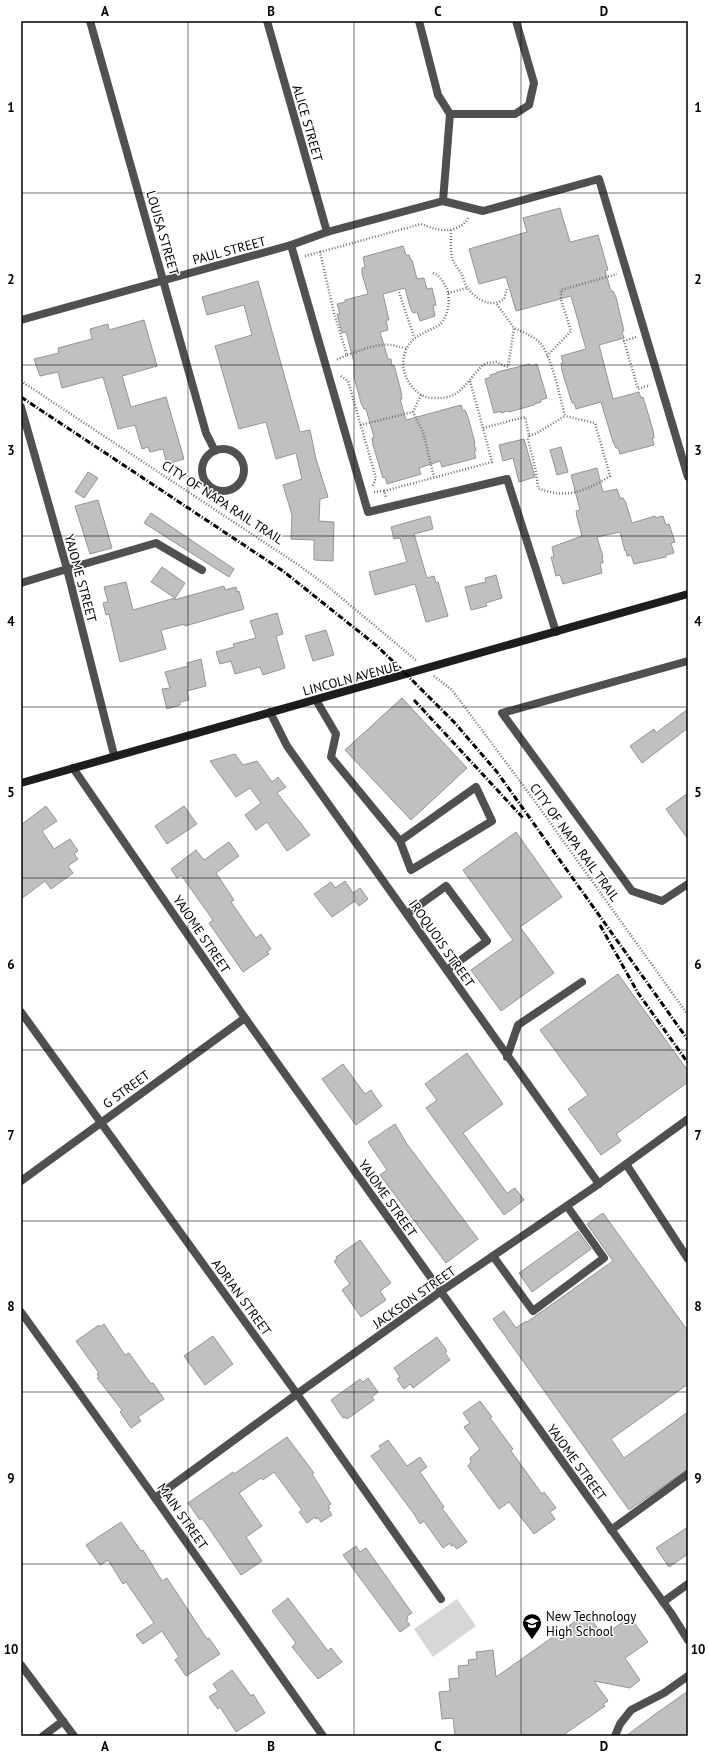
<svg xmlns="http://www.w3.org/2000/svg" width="709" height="1757" font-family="'PT Sans',sans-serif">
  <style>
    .green { fill: #d7d7d7 }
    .building { fill: #c0c0c0; stroke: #949494 }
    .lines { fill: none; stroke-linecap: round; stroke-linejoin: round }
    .path { stroke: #727272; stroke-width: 2.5; stroke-dasharray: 1 2; stroke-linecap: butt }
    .service { stroke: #505050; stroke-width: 8 }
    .minor { stroke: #505050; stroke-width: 8 }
    .tertiary { stroke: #505050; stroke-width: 8 }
    .secondary { stroke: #1d1d1d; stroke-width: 8 }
    .rail { stroke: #000; stroke-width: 3; stroke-dasharray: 6 2 1 2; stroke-linecap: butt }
    .grid { fill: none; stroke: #000; stroke-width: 1; stroke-opacity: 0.55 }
    .labels { text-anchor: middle; stroke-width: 3; stroke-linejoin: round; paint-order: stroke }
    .street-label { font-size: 13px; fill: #000; stroke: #fff }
    .poi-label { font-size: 13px; fill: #000; stroke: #fff; text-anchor: start }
    .neatline { fill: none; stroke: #000; stroke-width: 1.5 }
    .grid-label { font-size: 13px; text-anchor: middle; font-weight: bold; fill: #000 }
  </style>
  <rect width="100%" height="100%" fill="#fff"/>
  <path class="green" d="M457,1599L476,1626L433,1657L414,1629Z"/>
  <g class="building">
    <path d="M560,208L570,242L598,235L608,270L605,271L611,291H613L616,297L624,331L622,332L624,338L599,345L613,399L639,392L641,398L643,397L653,430L654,438H652L654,445L620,454L618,448H616L613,442L601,402L576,409L574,403H572L562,371L561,363H563L561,356L586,349L571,296L516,311L506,277L479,284L469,249L527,232L523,218Z"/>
    <path d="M403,246L406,255H409L411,260H412L417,279L424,278L427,289L432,288L436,305L433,306L435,316L420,321L417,312L413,313L410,307L405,288L383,294L389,320H386L388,330L380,332L388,359H391L392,366L394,365L401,391L402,399H400L406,420L461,405L463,411L465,410L468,417L475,443H474L476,451H474L476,458L442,467L440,461L419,468L421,474L387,484L385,477L383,478L373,445L372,438L374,437L366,409H364L361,403L354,377V362L346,332L342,333L337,314H340L337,304L345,302V300L368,294L362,274V268L365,267L363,257Z"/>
    <path d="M258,281L300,432L310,430L316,459L328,497L320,499L319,521L334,522L333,561L314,560V540L291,539L292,515L283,485L302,479L296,453L276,459L266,422L239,429L215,346L252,335L244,305L207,315L202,297Z"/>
    <path d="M144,320L157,366L122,376L131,407L166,397L184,459L167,464L163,449L150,452L148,447L142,449L135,425L118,429L103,377L62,388L58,372L40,376L34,359L59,353L58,348L92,339L90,329L108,324L109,330Z"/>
    <path d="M530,364L531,366L537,364L547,398L541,400V402L534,404V405L509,412L508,411L501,413V411L494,413L485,379L491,377L490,375L497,373V372Z"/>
    <path d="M524,439L535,477L519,482L513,458L503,461L499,445Z"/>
    <path d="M561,447L568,472L557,475L550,450Z"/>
    <path d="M597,468L603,492L617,489L620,498H623L626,503L632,523L655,516V518L663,516L666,525L669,524L675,542L671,543L674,553L666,555V557L634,564L631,555L627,556L626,550L625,551L620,532L597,537L603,557H602L603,563H600L602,573L563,584L560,575L556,576L551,557H554L552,547L582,536L577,517L576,511L580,510L571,475Z"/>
    <path d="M88,472L98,478L84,498L75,492Z"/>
    <path d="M98,500L112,548L90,554L75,506Z"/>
    <path d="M151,513L234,569L229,577L144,523Z"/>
    <path d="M430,516L433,529L414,534L427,578L434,576L436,583L438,582L448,616L426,622L415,584L375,595L369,572L407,562L400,538L394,539L391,527Z"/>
    <path d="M162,567L185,583L174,600L224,586L225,590L236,587L237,592L239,591L244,609L185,626V624L161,630L166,649L120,662L109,614L106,615L103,603L108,602L104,587L126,582L133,610L175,598L151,582Z"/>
    <path d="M496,575L502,598L486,603L487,606L471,610L465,587L486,582L485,578Z"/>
    <path d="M277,613L283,634L276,636L285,668L263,675L260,667L235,674L231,661L220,664L216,652L234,647L233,644L256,638L250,621Z"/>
    <path d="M326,630L334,655L313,661L305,636Z"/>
    <path d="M201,659L206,686L187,691L189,700L180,702V705L167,709L162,689L170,688L165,672L188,666L187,663Z"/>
    <path d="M402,698L467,768L411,820L345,750Z"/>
    <path d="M688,709V728L642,763L630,746L654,729L656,733Z"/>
    <path d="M235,754L243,765L257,761L272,782L278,777L286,787L277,793L310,835L287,851L267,822L256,830L245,815L261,803L250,788L236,797L210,761Z"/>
    <path d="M688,793V839L666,809Z"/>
    <path d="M46,806L57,821L42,831L54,849L70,839L78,851L74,854L78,859L68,866L73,873L51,889L45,881L21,899V825Z"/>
    <path d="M184,806L197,824L167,844L155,826Z"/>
    <path d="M516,832L562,897L520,927L554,973L501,1011L471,970L513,940L463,870Z"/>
    <path d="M229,842L239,856L216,873L234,900L231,902L256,938L261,934L271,949L267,952L269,954L243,972L209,923L213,920L181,875L177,878L171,869L196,850L204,860Z"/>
    <path d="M345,881L353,893L360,888L368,899L359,906L355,901L332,917L314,894L331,882L335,888Z"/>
    <path d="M618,974L688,1071V1082L616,1134L621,1141L601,1155L568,1109L588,1095L540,1030Z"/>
    <path d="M467,1053L503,1104L463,1133L507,1193L515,1188L524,1200L504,1215L426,1108L437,1100L425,1084Z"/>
    <path d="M343,1064L365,1094L371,1090L382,1106L356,1125L322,1079Z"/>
    <path d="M395,1124L407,1144L478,1239L446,1263L380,1175L387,1170L368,1142Z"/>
    <path d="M603,1213L688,1331V1384L611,1439L624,1458L688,1412V1469L629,1510L493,1319L504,1311L516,1328L526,1321L527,1322L613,1261L587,1224Z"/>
    <path d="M578,1231L591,1249L532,1292L519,1273Z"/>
    <path d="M360,1240L391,1283L380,1291L386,1300L361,1317L342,1290L350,1284L334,1261L337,1259L336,1257Z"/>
    <path d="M104,1324L125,1355L129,1353L151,1384L153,1383L164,1399L138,1417L141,1421L131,1428L120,1412L122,1410L97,1378L99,1377L97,1374L99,1373L76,1341L99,1325L100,1327Z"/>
    <path d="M213,1336L233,1364L205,1385L184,1356Z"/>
    <path d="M437,1337L447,1351L445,1353L450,1360L413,1388L410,1384L404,1389L397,1379L400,1377L394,1368Z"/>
    <path d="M368,1378L378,1392L372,1397L374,1400L347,1419L345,1417L343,1418L331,1400L360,1379L363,1382Z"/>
    <path d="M480,1401L492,1417L490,1418L513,1449L511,1451L542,1494L544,1492L556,1508L550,1512L555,1519L534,1534L509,1502L499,1509L468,1466L471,1462L470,1458L480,1449L464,1427L470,1423L463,1413Z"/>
    <path d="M287,1437L314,1473L312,1474L331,1504L328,1506L330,1508L328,1509L332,1515L321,1522L318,1518L316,1519L315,1517L307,1523L299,1512L302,1510L274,1472L263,1480L261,1478L239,1493L262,1526L246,1537L262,1561L241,1575L202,1518L200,1520L188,1503L233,1472L234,1474Z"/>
    <path d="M388,1440L407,1466L420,1457L427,1467L420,1472L444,1507L442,1508L467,1542L457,1549L453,1545L451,1546L450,1543L443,1548L424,1521L420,1524L414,1514L371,1456L381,1449L379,1446Z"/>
    <path d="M121,1522L141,1551L143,1550L162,1581L167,1578L207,1639L209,1638L220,1654L186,1676L175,1660L179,1657L162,1631L143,1644L136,1635L154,1623L126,1582L123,1584L108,1560L100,1565L86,1545Z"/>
    <path d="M688,1527V1554L669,1567L656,1548Z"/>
    <path d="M356,1546L360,1552L366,1548L412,1613L407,1616L408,1619L406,1620L410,1625L400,1632L343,1555Z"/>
    <path d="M288,1598L328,1651L331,1648L342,1662L318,1679L292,1647L296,1643L272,1611Z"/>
    <path d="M587,1613L603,1636L630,1617L648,1642L625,1658L640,1680L630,1688L594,1681L608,1701L603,1704L605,1706L562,1736H455L453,1718L442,1719L439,1692L450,1691L449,1679L459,1678L458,1666L469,1665L468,1660L477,1659L476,1652L493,1650L496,1677Z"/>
    <path d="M232,1670L251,1696L253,1694L265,1713L236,1732L220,1707L218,1709L209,1697L218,1691L213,1684Z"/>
    <path d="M688,1691V1736H626L654,1715Z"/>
  </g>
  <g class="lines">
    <g class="path">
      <path d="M451,230C451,239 450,248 452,257C453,263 458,268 461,273C464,277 464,283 467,287C475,299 491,309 504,299L507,288"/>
      <path d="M320,252L421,224C426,225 431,228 436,229C447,232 463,229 468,218"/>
      <path d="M305,256L320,252L334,313L347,355L336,360"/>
      <path d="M433,273C440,275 444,284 447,289C451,301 448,321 436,327C422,334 410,337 405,353C401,364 404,377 411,385C416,393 424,398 434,398C464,400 466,378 486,363L496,362L508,367L514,328L496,303"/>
      <path d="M399,292L414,337"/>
      <path d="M448,293L467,288"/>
      <path d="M636,337L624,341L638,389L650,385"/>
      <path d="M347,355C371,347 382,340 407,349"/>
      <path d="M547,356L571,331L561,300V290L617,274"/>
      <path d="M341,376L348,381L376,478L372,487"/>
      <path d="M21,381L297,564L326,585L417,661"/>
      <path d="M470,381L483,428"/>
      <path d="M421,395L413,412L423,432L434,477"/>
      <path d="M360,425L413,412"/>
      <path d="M529,436L528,439L536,472L538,488C565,500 586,491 610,476L595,423L565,416"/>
      <path d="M384,491L492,462L483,428L525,417L529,436L537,433L565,416C560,398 552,357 541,344C534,336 523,332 514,328"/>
      <path d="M374,492L384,491L386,497"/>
      <path d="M434,676L452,690L531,796L688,1015"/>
    </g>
    <g class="service">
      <path d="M443,201L483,211L599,179L688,477"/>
      <path d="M291,245L368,512L507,479L556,632"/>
      <path d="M67,569L156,543L202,570"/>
      <path d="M688,661L502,713L632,891L662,901L688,884"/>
      <path d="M316,700L336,734L331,757L400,841L476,787L492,821L411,870L400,841"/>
      <path d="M407,914L446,886L487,941L447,970"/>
      <path d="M507,1057L518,1025L582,982"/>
      <path d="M626,1164L688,1259"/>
      <path d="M493,1256L533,1311L604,1258L567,1206"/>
      <path d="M611,1530L688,1474"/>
      <path d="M43,1736L63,1721"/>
      <path d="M615,1736L620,1724L631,1710L664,1693L688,1676"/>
    </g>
    <g class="minor">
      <path d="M90,21L206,433L215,451"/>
      <path d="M267,21L327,232"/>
      <path d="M450,114H515L529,105L534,83L516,21"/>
      <path d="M21,320L291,245L327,232L443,201L450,114L438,95L419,21"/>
      <path d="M21,407L67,569L114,755"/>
      <circle cx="223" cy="470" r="21"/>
      <path d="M21,583L67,569"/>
      <path d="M270,712L287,746L599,1184"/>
      <path d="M73,768L245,1018L671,1613L688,1640"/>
      <path d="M21,1012L297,1394L441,1599"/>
      <path d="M21,1181L245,1018"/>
      <path d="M155,1498L297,1394L440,1292L593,1188L688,1119"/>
      <path d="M663,1602L688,1584"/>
      <path d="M21,1665L74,1736"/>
    </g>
    <path class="tertiary" d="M21,1312L155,1498L323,1736"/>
    <path class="secondary" d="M21,783L688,594"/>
    <g class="rail">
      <path d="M21,397L283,571L377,646L407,675L454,722L497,772L688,1040"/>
      <path d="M414,700L524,819"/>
      <path d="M600,925L638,993L688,1063"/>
    </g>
  </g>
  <path class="grid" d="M188,21V1736M354,21V1736M521,21V1736M21,193H688M21,365H688M21,536H688M21,707H688M21,878H688M21,1050H688M21,1221H688M21,1392H688M21,1564H688"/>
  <defs>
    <symbol id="school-pin" viewBox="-11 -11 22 30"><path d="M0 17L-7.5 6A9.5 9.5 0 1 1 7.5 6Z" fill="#000" stroke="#fff"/><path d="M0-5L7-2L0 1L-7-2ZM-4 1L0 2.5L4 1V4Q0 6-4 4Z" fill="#fff"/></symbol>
  </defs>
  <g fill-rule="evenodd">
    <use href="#school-pin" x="521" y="1612" width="22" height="30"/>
  </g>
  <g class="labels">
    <g class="street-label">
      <text transform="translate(308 123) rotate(74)" y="5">ALICE STREET</text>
      <text transform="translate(163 233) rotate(74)" y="5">LOUISA STREET</text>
      <text transform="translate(229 250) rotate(-15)" y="5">PAUL STREET</text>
      <text transform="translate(223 502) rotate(33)" y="5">CITY OF NAPA RAIL TRAIL</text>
      <text transform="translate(81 578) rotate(75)" y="5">YAJOME STREET</text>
      <text transform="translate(351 678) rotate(-15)" y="5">LINCOLN AVENUE</text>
      <text transform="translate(575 842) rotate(54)" y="5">CITY OF NAPA RAIL TRAIL</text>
      <text transform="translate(202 934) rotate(56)" y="5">YAJOME STREET</text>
      <text transform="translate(442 943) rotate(55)" y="5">IROQUOIS STREET</text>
      <text transform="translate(126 1089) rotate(-36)" y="5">G STREET</text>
      <text transform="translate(388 1198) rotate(55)" y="5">YAJOME STREET</text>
      <text transform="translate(242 1297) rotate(54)" y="5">ADRIAN STREET</text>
      <text transform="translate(414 1297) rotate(-35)" y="5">JACKSON STREET</text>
      <text transform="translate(577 1462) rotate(54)" y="5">YAJOME STREET</text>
      <text transform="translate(183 1516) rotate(55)" y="5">MAIN STREET</text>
    </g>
    <g class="poi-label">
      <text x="546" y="1621">New Technology<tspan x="546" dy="15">High School</tspan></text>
    </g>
  </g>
  <rect width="709" height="1757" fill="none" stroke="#ffffff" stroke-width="44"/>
  <rect x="22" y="22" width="665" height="1713" class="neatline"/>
  <g class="grid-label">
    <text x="105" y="16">A</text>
    <text x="271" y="16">B</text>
    <text x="438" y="16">C</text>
    <text x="604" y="16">D</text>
    <text x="11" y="112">1</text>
    <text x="698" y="112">1</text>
    <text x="11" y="284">2</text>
    <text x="698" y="284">2</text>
    <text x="11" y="455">3</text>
    <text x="698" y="455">3</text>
    <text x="11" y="626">4</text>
    <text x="698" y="626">4</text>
    <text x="11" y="797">5</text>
    <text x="698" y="797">5</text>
    <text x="11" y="969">6</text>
    <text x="698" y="969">6</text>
    <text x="11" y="1140">7</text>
    <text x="698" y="1140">7</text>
    <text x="11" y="1311">8</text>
    <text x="698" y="1311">8</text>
    <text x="11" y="1483">9</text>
    <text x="698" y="1483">9</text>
    <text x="11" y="1654">10</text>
    <text x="698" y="1654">10</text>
    <text x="105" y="1751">A</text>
    <text x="271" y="1751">B</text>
    <text x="438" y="1751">C</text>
    <text x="604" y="1751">D</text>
  </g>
</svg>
